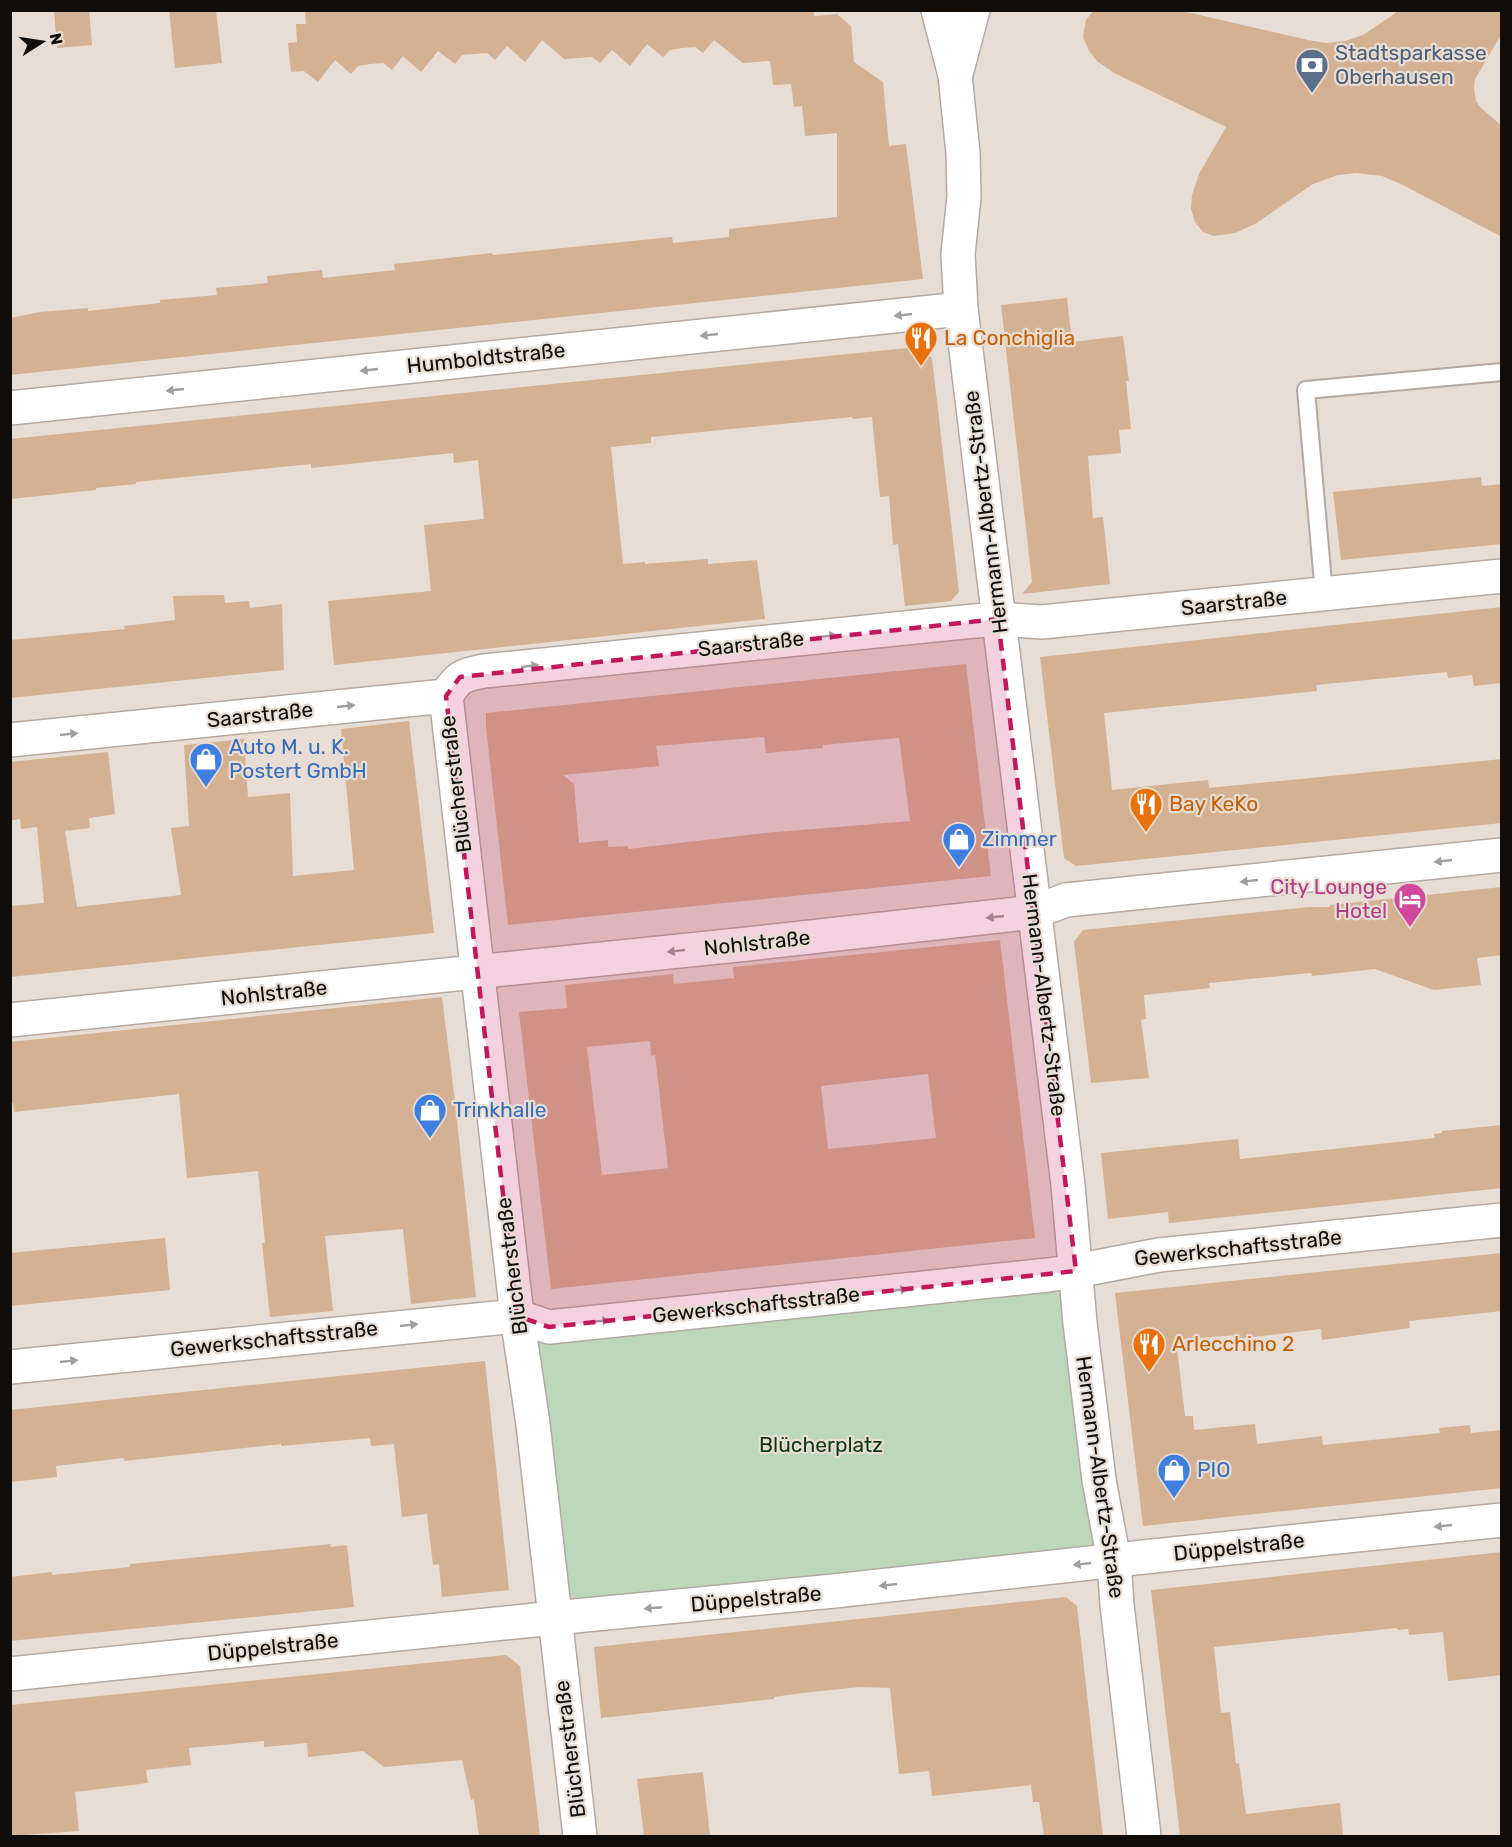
<svg xmlns="http://www.w3.org/2000/svg" width="1512" height="1847" font-family="Rubik,sans-serif">
  <style>
    .green { fill: #bcd7ba }
    .building { fill: #d4b192; fill-rule: evenodd }
    .lines { fill: none; stroke-linecap: round; stroke-linejoin: round }
    .service-casing { stroke: #b4aaa3; stroke-width: 20 }
    .minor-casing { stroke: #b4aaa3; stroke-width: 36 }
    .service { stroke: #fff; stroke-width: 16 }
    .minor { stroke: #fff; stroke-width: 33 }
    .oneway { fill: #a09e9d }
    .marked { fill: #c2185b; fill-opacity: 0.2; stroke: #c2185b; stroke-width: 4.5; stroke-dasharray: 12 8; stroke-linejoin: round }
    .labels { text-anchor: middle; stroke-width: 4.5; stroke-linejoin: round; paint-order: stroke }
    .service-label { font-size: 21px; fill: #4e5e75; stroke: #e7ddd4; text-anchor: start }
    .food-label { font-size: 21px; fill: #c56008; stroke: #e7ddd4; text-anchor: start }
    .street-label { font-size: 21px; fill: #110d0b; stroke: #e7ddd4 }
    .shop-label { font-size: 21px; fill: #366cbe; stroke: #e7ddd4; text-anchor: start }
    .hotel-label { font-size: 21px; fill: #b23c85; stroke: #e7ddd4; text-anchor: end }
    .park-label { font-size: 21px; fill: #0b3b0e; stroke: #e7ddd4 }
  </style>
  <rect width="100%" height="100%" fill="#e7ddd4"/>
  <path class="green" d="M1076,1271L1114,1561L554,1618L517,1316Z"/>
  <g class="building">
    <path d="M54,10H89L92,45L57,48Z"/>
    <path d="M169,10H216L222,63L175,68Z"/>
    <path d="M305,10H813L814,16L837,14L851,26L854,62L883,82L889,146L906,144L923,279L10,375V318L40,312L88,308V311L160,303V300L217,295L216,288L268,283L267,276L322,270L323,278L395,270L394,264L492,253L493,255L672,237L673,243L729,237V229L837,217V133L805,136L802,106L794,107L791,84L773,85L770,61L743,63L714,40L703,53L695,47L682,48L670,50L663,57L647,44L630,66L612,50L600,63L592,57L564,59L542,40L525,62L507,46L495,60L487,53L474,54L462,55L455,64L438,51L421,72L403,56L392,70L383,63L370,64L358,66L351,74L335,60L318,82L304,71L291,72L288,43L297,42L296,24H306Z"/>
    <path d="M1094,10H1178L1308,40L1326,43L1345,41L1363,35L1400,10H1502V33L1475,79L1474,88L1476,101L1480,107L1502,126V237L1401,184L1382,176L1357,173L1338,175L1313,184L1255,224L1235,233L1214,236L1203,232L1195,222L1191,209L1192,195L1199,174L1226,127L1116,74L1097,61L1089,51L1083,37L1086,20Z"/>
    <path d="M1067,298L1072,342L1123,336L1129,381H1126L1131,429L1119,430L1121,453L1088,456L1093,518L1103,517L1110,584L1022,594L1032,582L1001,305Z"/>
    <path d="M917,347L932,358L959,592L951,601L905,606L898,544L893,545L889,496L880,497L872,417L853,419L852,417L651,437V443L611,447L623,564L645,562V564L708,559V564L757,560L765,619L334,665L328,601L431,591L424,525L484,519L478,460L454,463L453,453L311,468V464L136,482V484L96,488V490L10,499V439Z"/>
    <path d="M1481,477L1482,486L1502,484V544L1341,560L1333,492Z"/>
    <path d="M224,595L225,603L249,601L250,608L282,604L284,670L10,698V640L125,629L124,626L175,620L173,596Z"/>
    <path d="M1502,607V683L1474,686L1472,675L1448,678L1447,672L1316,685L1317,691L1104,713L1112,790L1208,780L1209,788L1502,759V823L1076,866L1064,858L1040,657Z"/>
    <path d="M966,664L991,876L508,925L486,727V713ZM764,737L766,753L823,748V745L899,738L910,821L764,833L628,849V846L608,847V840L579,843L574,784L563,775L659,766L656,746Z"/>
    <path d="M409,721L434,933L10,977V906L44,903L37,827L21,829L20,819L10,821V762L108,752L115,814L89,818L90,828L65,831L77,907L181,895L171,828L189,826L184,745L244,739L248,797L290,793L293,876L354,870L341,729Z"/>
    <path d="M1502,887V955L1477,958L1481,985L1434,990L1375,969L1312,976L1311,973L1209,983L1210,988L1144,995L1146,1019L1141,1020L1149,1078L1091,1083L1074,942L1083,930L1309,907H1330V905Z"/>
    <path d="M1000,940L1035,1238L551,1289L519,1012L567,1008L565,985L673,974L674,984L734,978L733,967ZM650,1041L651,1056L655,1055L668,1168L602,1175L587,1047ZM928,1074L936,1138L828,1149L821,1086Z"/>
    <path d="M442,997L454,1093L476,1297L411,1304L403,1229L325,1236L333,1311L270,1317L262,1243H265L258,1171L187,1178L179,1094L14,1112L13,1103H10V1042Z"/>
    <path d="M1502,1125V1188L1169,1223L1168,1212L1108,1219L1101,1153L1238,1139L1240,1159L1435,1138L1434,1134L1442,1133V1131Z"/>
    <path d="M165,1238L170,1290L10,1306V1253Z"/>
    <path d="M1502,1253V1311L1409,1321L1410,1328L1322,1340L1321,1329L1237,1339V1335L1176,1340L1185,1416H1193L1194,1430L1255,1424L1257,1444L1322,1436L1323,1445L1440,1433L1439,1428L1470,1425L1471,1433L1502,1430V1488L1143,1526L1115,1293Z"/>
    <path d="M485,1361L509,1590L442,1597L439,1564L433,1565L427,1514L402,1517L394,1444L371,1446L370,1438L281,1446V1444L124,1461V1458L56,1466L57,1477L10,1482V1410Z"/>
    <path d="M331,1544L330,1547L347,1545L354,1607L10,1641V1577L52,1572V1575L130,1567V1564Z"/>
    <path d="M1502,1552V1675L1448,1681L1443,1632L1409,1635L1408,1629L1398,1630L1397,1628L1214,1647L1221,1713L1230,1712L1236,1764L1239,1763L1246,1814L1340,1803L1343,1836H1180L1151,1590Z"/>
    <path d="M1066,1597L1077,1606L1103,1836H1044L1039,1802H1033L1031,1785L932,1796L929,1771L899,1774L890,1688L860,1687L802,1693L774,1697V1699L601,1718L594,1647Z"/>
    <path d="M506,1655L520,1666L540,1836H479L474,1799L471,1800L462,1760L384,1767L363,1751L308,1757L307,1743L264,1747V1741L189,1748L191,1765L146,1770L148,1783L75,1792L79,1831L10,1836V1705Z"/>
    <path d="M703,1772L710,1836H644L637,1779Z"/>
  </g>
  <g class="lines">
    <defs>
      <path id="service" d="M1324,594L1306,390L1502,372"/>
      <g id="minor">
        <path d="M938,10L955,75L963,153L964,197L958,254L961,309L1068,1185L1080,1323L1099,1480L1114,1561L1117,1605L1144,1836"/>
        <path d="M956,74L973,10"/>
        <path d="M10,408L961,309"/>
        <path d="M446,696L517,1316L533,1424L580,1836"/>
        <path d="M10,740L446,696C458,677 462,675 484,671L964,622L998,619L1042,622L1502,576"/>
        <path d="M10,1020L757,943L1034,912L1066,900L1502,855"/>
        <path d="M10,1367L517,1316L549,1327L1048,1275L1076,1271L1159,1255L1502,1220"/>
        <path d="M10,1674L554,1618L834,1591L1153,1556L1502,1520"/>
      </g>
    </defs>
    <use href="#service" class="service-casing"/>
    <use href="#minor" class="minor-casing"/>
    <use href="#service" class="service"/>
    <use href="#minor" class="minor"/>
  </g>
  <defs><path id="oneway-solid" d="M-6-.8H1V-3.2L6.5 0L1 3.2V.8H-6Z" transform="scale(1.5)"/></defs>
  <g class="oneway">
    <use href="#oneway-solid" transform="translate(903 315) rotate(174)"/>
    <use href="#oneway-solid" transform="translate(709 335) rotate(174)"/>
    <use href="#oneway-solid" transform="translate(369 370) rotate(174)"/>
    <use href="#oneway-solid" transform="translate(175 390) rotate(174)"/>
    <use href="#oneway-solid" transform="translate(828 636) rotate(-6)"/>
    <use href="#oneway-solid" transform="translate(530 666) rotate(-6)"/>
    <use href="#oneway-solid" transform="translate(346 706) rotate(-6)"/>
    <use href="#oneway-solid" transform="translate(69 734) rotate(-6)"/>
    <use href="#oneway-solid" transform="translate(1443 861) rotate(174)"/>
    <use href="#oneway-solid" transform="translate(1249 881) rotate(174)"/>
    <use href="#oneway-solid" transform="translate(995 917) rotate(174)"/>
    <use href="#oneway-solid" transform="translate(676 951) rotate(174)"/>
    <use href="#oneway-solid" transform="translate(899 1290) rotate(-6)"/>
    <use href="#oneway-solid" transform="translate(601 1321) rotate(-6)"/>
    <use href="#oneway-solid" transform="translate(409 1325) rotate(-6)"/>
    <use href="#oneway-solid" transform="translate(69 1361) rotate(-6)"/>
    <use href="#oneway-solid" transform="translate(1443 1526) rotate(174)"/>
    <use href="#oneway-solid" transform="translate(1082 1564) rotate(174)"/>
    <use href="#oneway-solid" transform="translate(888 1585) rotate(174)"/>
    <use href="#oneway-solid" transform="translate(653 1608) rotate(175)"/>
  </g>
  <path class="marked" d="M998,619L1076,1271L549,1327L517,1316L446,696L460,677Z"/>
  <defs>
    <symbol id="bank-pin" viewBox="-11 -11 22 30"><path d="M0 17L-7.5 6A9.5 9.5 0 1 1 7.5 6Z" fill="#5c6f8a" stroke="#e7ddd4"/><path d="M-6-4H6V4H-6ZM0-2.3a2.3 2.3 0 1 0 0 4.6a2.3 2.3 0 1 0 0-4.6Z" fill="#fff"/></symbol>
    <symbol id="restaurant-pin" viewBox="-11 -11 22 30"><path d="M0 17L-7.5 6A9.5 9.5 0 1 1 7.5 6Z" fill="#e8710a" stroke="#e7ddd4"/><path d="M-5-6h1v4h1v-4h1v4h1v-4h1v5L-1.5 .5V6h-2V.5L-5-1ZM5-6V6H3V1.5H1.5Q1.5-4 5-6Z" fill="#fff"/></symbol>
    <symbol id="shop-pin" viewBox="-11 -11 22 30"><path d="M0 17L-7.5 6A9.5 9.5 0 1 1 7.5 6Z" fill="#3f7fe0" stroke="#e7ddd4"/><path d="M-5-2.5h2.3a2.7 3.5 0 0 1 5.4 0H5L5.5 6h-11ZM-1.5-2.5h3a1.5 2.3 0 0 0-3 0Z" fill="#fff"/></symbol>
    <symbol id="hotel-pin" viewBox="-11 -11 22 30"><path d="M0 17L-7.5 6A9.5 9.5 0 1 1 7.5 6Z" fill="#d1479c" stroke="#e7ddd4"/><path d="M-6-4.5h1.5V1H6V5H4.5V3h-9V5H-6ZM-4 0a1.8 1.8 0 1 1 3.6 0ZM.5 0V-2.5h3Q6-2.5 6 0Z" fill="#fff"/></symbol>
  </defs>
  <g fill-rule="evenodd">
    <use href="#bank-pin" x="1293" y="46" width="38" height="52"/>
    <use href="#restaurant-pin" x="902" y="319" width="38" height="52"/>
    <use href="#shop-pin" x="187" y="740" width="38" height="52"/>
    <use href="#restaurant-pin" x="1127" y="785" width="38" height="52"/>
    <use href="#shop-pin" x="940" y="820" width="38" height="52"/>
    <use href="#hotel-pin" x="1391" y="880" width="38" height="52"/>
    <use href="#shop-pin" x="411" y="1091" width="38" height="52"/>
    <use href="#restaurant-pin" x="1130" y="1325" width="38" height="52"/>
    <use href="#shop-pin" x="1155" y="1451" width="38" height="52"/>
  </g>
  <g class="labels">
    <g class="service-label">
      <text x="1335" y="60">Stadtsparkasse<tspan x="1335" dy="24">Oberhausen</tspan></text>
    </g>
    <g class="food-label">
      <text x="944" y="345">La Conchiglia</text>
      <text x="1169" y="811">Bay KeKo</text>
      <text x="1172" y="1351">Arlecchino 2</text>
    </g>
    <g class="street-label">
      <text transform="translate(486 358) rotate(-6)" y="7">Humboldtstraße</text>
      <text transform="translate(986 512) rotate(-97)" y="7">Hermann-Albertz-Straße</text>
      <text transform="translate(1234 603) rotate(-6)" y="7">Saarstraße</text>
      <text transform="translate(751 644) rotate(-6)" y="7">Saarstraße</text>
      <text transform="translate(260 715) rotate(-6)" y="7">Saarstraße</text>
      <text transform="translate(456 784) rotate(-97)" y="7">Blücherstraße</text>
      <text transform="translate(757 943) rotate(-6)" y="7">Nohlstraße</text>
      <text transform="translate(274 993) rotate(-6)" y="7">Nohlstraße</text>
      <text transform="translate(1044 995) rotate(83)" y="7">Hermann-Albertz-Straße</text>
      <text transform="translate(1238 1248) rotate(-6)" y="7">Gewerkschaftsstraße</text>
      <text transform="translate(512 1266) rotate(-97)" y="7">Blücherstraße</text>
      <text transform="translate(756 1305) rotate(-6)" y="7">Gewerkschaftsstraße</text>
      <text transform="translate(274 1339) rotate(-6)" y="7">Gewerkschaftsstraße</text>
      <text transform="translate(1100 1477) rotate(82)" y="7">Hermann-Albertz-Straße</text>
      <text transform="translate(1239 1547) rotate(-6)" y="7">Düppelstraße</text>
      <text transform="translate(756 1599) rotate(-5)" y="7">Düppelstraße</text>
      <text transform="translate(273 1647) rotate(-6)" y="7">Düppelstraße</text>
      <text transform="translate(570 1749) rotate(-97)" y="7">Blücherstraße</text>
    </g>
    <g class="shop-label">
      <text x="229" y="754">Auto M. u. K.<tspan x="229" dy="24">Postert GmbH</tspan></text>
      <text x="982" y="846">Zimmer</text>
      <text x="453" y="1117">Trinkhalle</text>
      <text x="1197" y="1477">PIO</text>
    </g>
    <g class="hotel-label">
      <text x="1387" y="894">City Lounge<tspan x="1387" dy="24">Hotel</tspan></text>
    </g>
    <g class="park-label">
      <text x="821" y="1452">Blücherplatz</text>
    </g>
  </g>
  <rect width="1512" height="1847" fill="none" stroke="#110d0b" stroke-width="24"/>
  <g transform="translate(42 42) rotate(78)" stroke="#e7ddd4" stroke-width="4.5" paint-order="stroke">
  <path d="M0-4.5L10 22L0 15L-10 22Z" fill="#110d0b"/>
  <text y="-9" font-size="16" font-weight="bold" text-anchor="middle" fill="#110d0b">N</text>
  </g>
</svg>
